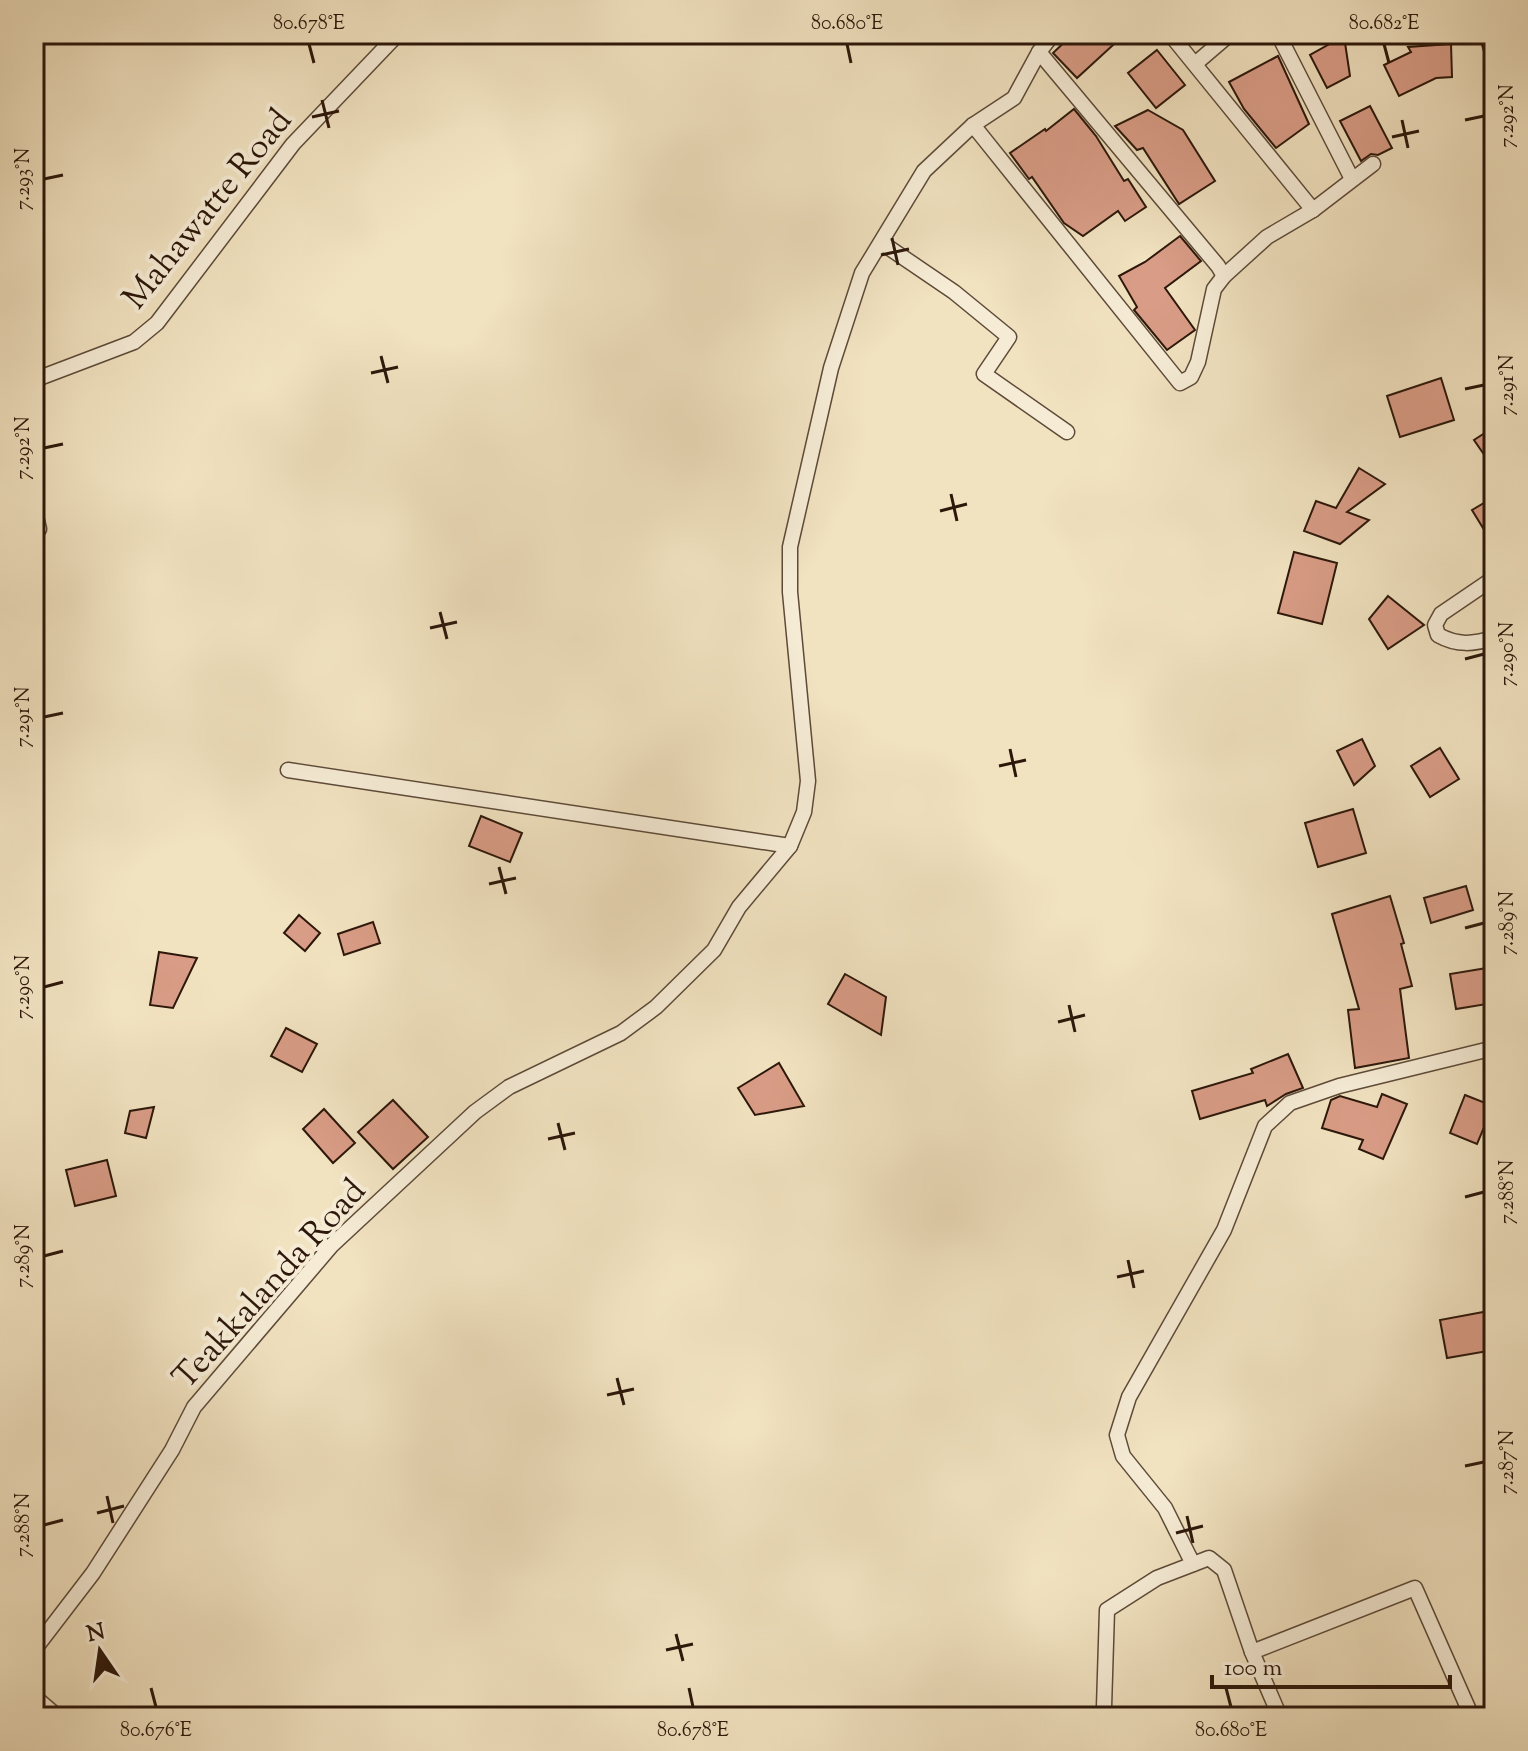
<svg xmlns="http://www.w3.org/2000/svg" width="1528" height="1751" font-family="'Sorts Mill Goudy',serif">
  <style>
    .building { fill: #d99c86; stroke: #2c170a; stroke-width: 2 }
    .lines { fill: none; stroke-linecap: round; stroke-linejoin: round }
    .minor-casing { stroke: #5d4a38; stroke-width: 17 }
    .tertiary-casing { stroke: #5d4a38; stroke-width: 21 }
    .minor { stroke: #f6ecd6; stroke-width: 14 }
    .tertiary { stroke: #f6ecd6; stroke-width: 18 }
    .ticks { fill: none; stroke: #2c170a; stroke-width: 3 }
    .labels { text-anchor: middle; stroke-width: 8; stroke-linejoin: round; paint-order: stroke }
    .street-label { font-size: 34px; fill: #2c170a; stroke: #f6ecd6 }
    .neatline { fill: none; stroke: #2c170a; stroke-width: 3 }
    .ticks-label { font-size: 20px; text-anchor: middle; fill: #2c170a }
  </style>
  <rect width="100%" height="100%" fill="#f1e2c0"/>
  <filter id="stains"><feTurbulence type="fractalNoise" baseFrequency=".0025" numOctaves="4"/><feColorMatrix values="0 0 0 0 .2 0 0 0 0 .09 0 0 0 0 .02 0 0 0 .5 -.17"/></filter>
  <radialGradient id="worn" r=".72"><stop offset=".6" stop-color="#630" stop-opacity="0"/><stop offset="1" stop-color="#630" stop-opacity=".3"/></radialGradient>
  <g class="building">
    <path d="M1073,34H1125L1077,78L1053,53Z"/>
    <path d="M1479,34H1494V73H1490Z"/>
    <path d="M1344,36L1350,76L1327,88L1310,55Z"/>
    <path d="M1451,44L1452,77L1436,78L1399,96L1384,65L1411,52L1408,47Z"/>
    <path d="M1157,50L1185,85L1156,108L1128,73Z"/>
    <path d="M1278,56L1309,124L1276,148L1244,109L1229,82Z"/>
    <path d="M1370,106L1392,148L1378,155L1371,154L1361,161L1340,121Z"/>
    <path d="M1074,109L1096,136L1124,181L1128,179L1146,207L1125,221L1118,211L1083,236L1064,223L1032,177L1029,179L1010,153L1045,129L1046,131Z"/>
    <path d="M1148,110L1183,130L1215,181L1179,204L1143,148L1137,150L1115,126Z"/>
    <path d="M1180,236L1201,261L1165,288L1195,330L1167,350L1134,310L1137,307L1119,276L1145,262Z"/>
    <path d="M1441,378L1454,420L1400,437L1387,396Z"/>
    <path d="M1494,427V469L1474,440Z"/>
    <path d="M1359,468L1385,484L1347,512L1369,520L1340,544L1304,531L1316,501L1336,508Z"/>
    <path d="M1494,497V546L1472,510Z"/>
    <path d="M1294,552L1337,563L1322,624L1278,613Z"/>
    <path d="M1388,596L1424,625L1388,649L1369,619Z"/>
    <path d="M1362,739L1375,766L1354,785L1337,751Z"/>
    <path d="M1440,748L1459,779L1430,797L1411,766Z"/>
    <path d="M1353,809L1366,853L1318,867L1305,823Z"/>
    <path d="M481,816L522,833L510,862L469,846Z"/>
    <path d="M1466,886L1473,910L1431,923L1424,898Z"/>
    <path d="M1390,896L1404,943L1401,944L1412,986L1400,989L1409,1058L1355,1068L1348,1010L1359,1009L1332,914Z"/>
    <path d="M299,915L320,933L305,951L284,933Z"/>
    <path d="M373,922L380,943L344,955L338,934Z"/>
    <path d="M159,952L197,958L173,1008L150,1005Z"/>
    <path d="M1487,968L1493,1003L1456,1009L1450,974Z"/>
    <path d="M845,974L886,997L881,1035L828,1004Z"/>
    <path d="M286,1028L317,1044L302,1072L271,1056Z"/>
    <path d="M1288,1054L1303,1088L1286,1094L1267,1106L1265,1100L1200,1119L1192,1091L1253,1073L1251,1069Z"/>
    <path d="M779,1063L804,1106L755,1115L738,1088Z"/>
    <path d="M1382,1094L1407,1104L1383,1159L1359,1149L1363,1140L1322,1128L1331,1100L1340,1096L1377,1107Z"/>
    <path d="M1465,1095L1493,1106L1477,1144L1450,1133Z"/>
    <path d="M393,1100L428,1137L393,1169L358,1132Z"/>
    <path d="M154,1107L146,1138L125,1133L130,1111Z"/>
    <path d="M324,1109L355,1143L333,1163L303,1129Z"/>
    <path d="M107,1160L116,1196L75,1206L66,1170Z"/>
    <path d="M1494,1310V1350L1447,1358L1440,1320Z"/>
  </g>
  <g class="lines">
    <defs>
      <g id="minor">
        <path d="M1170,34L1313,210"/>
        <path d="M1278,34L1352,179"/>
        <path d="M1039,52L1218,266L1224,276"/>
        <path d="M1195,64L1230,34"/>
        <path d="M973,125L1180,383L1191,377L1198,362L1214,289L1224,276L1267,237L1313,210L1373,164"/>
        <path d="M882,243L954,292L1009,337L984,374L1067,432"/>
        <path d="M34,380L134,342L157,323L293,144L398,34"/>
        <path d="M34,508L39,529L34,536"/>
        <path d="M1494,578L1441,614L1435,625L1438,635C1458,646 1473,644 1494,638"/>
        <path d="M288,770L790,846"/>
        <path d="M1193,1564L1165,1508L1123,1456L1117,1435L1129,1397L1224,1230L1265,1126L1290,1103L1339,1086L1494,1048"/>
        <path d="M34,1650L93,1573L172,1450L194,1407L332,1245L475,1112L509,1087L621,1033L656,1007L714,950L739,907L790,846L804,812L808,781L790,592V547L831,368L862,273L924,171L973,125L1014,98L1039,52L1053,34"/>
        <path d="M1252,1652L1415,1588L1472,1717"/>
        <path d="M1107,1717L1104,1707L1107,1610L1157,1578L1209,1558L1224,1570L1252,1652L1280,1717"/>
      </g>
      <path id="tertiary" d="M34,1699L55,1717"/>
    </defs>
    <use href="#minor" class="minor-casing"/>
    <use href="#tertiary" class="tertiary-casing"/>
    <use href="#minor" class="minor"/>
    <use href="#tertiary" class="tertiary"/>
  </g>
  <path class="ticks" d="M309,44L314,63M847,44L851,63M1384,44L1389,63M322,100L329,128M312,117L339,111M1402,120L1408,148M1465,120L1484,116M1392,137L1419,131M44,179L63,175M892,238L898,265M881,255L909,249M381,356L388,383M371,373L398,367M1465,389L1484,385M44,448L63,444M951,494L957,521M940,511L967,504M440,612L447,639M430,628L457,622M1465,659L1484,654M44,717L63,713M1010,749L1016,777M999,766L1026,760M499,867L506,894M489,884L516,878M1465,928L1484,923M44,987L63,982M1069,1005L1075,1032M1058,1022L1085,1015M558,1123L565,1150M548,1139L575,1133M1465,1197L1484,1192M44,1256L63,1251M1128,1260L1134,1288M1117,1277L1144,1271M617,1378L624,1405M607,1395L634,1389M1465,1466L1484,1462M107,1496L113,1523M97,1513L124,1506M1187,1516L1193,1543M44,1525L63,1520M1176,1533L1203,1526M676,1634L683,1661M666,1650L693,1644M151,1688L156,1707M689,1688L693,1707M1226,1688L1231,1707"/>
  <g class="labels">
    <g class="street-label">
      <text transform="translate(206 208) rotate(-51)" y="12">Mahawatte Road</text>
      <text transform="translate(268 1283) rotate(-48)" y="12">Teakkalanda Road</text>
    </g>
  </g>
  <rect width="1528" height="1751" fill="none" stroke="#f1e2c0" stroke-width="88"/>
  <g transform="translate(100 1651) rotate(347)" stroke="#f6ecd6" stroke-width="6" paint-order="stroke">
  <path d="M0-6L14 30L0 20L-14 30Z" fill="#2c170a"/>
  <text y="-12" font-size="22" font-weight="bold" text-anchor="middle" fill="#2c170a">N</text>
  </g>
  <path d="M1212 1675v12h238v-12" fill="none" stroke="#2c170a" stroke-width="4"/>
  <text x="1224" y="1675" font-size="24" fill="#2c170a" stroke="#f6ecd6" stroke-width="6" paint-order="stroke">100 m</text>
  <rect x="44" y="44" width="1440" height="1663" class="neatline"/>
  <g class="ticks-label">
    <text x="309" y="29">80.678°E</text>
    <text x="847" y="29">80.680°E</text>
    <text x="1384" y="29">80.682°E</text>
    <text transform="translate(1506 116) rotate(-90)" y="7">7.292°N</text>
    <text transform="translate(22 179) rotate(-90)" y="7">7.293°N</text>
    <text transform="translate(1506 385) rotate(-90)" y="7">7.291°N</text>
    <text transform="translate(22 448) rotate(-90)" y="7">7.292°N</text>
    <text transform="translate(1506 654) rotate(-90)" y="7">7.290°N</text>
    <text transform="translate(22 717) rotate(-90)" y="7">7.291°N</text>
    <text transform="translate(1506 923) rotate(-90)" y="7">7.289°N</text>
    <text transform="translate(22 987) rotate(-90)" y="7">7.290°N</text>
    <text transform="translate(1506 1192) rotate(-90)" y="7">7.288°N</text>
    <text transform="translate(22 1256) rotate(-90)" y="7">7.289°N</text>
    <text transform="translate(1506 1462) rotate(-90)" y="7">7.287°N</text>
    <text transform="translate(22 1525) rotate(-90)" y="7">7.288°N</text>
    <text x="156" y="1736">80.676°E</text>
    <text x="693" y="1736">80.678°E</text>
    <text x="1231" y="1736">80.680°E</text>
  </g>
  <rect width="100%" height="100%" filter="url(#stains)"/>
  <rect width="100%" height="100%" fill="url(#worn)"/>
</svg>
